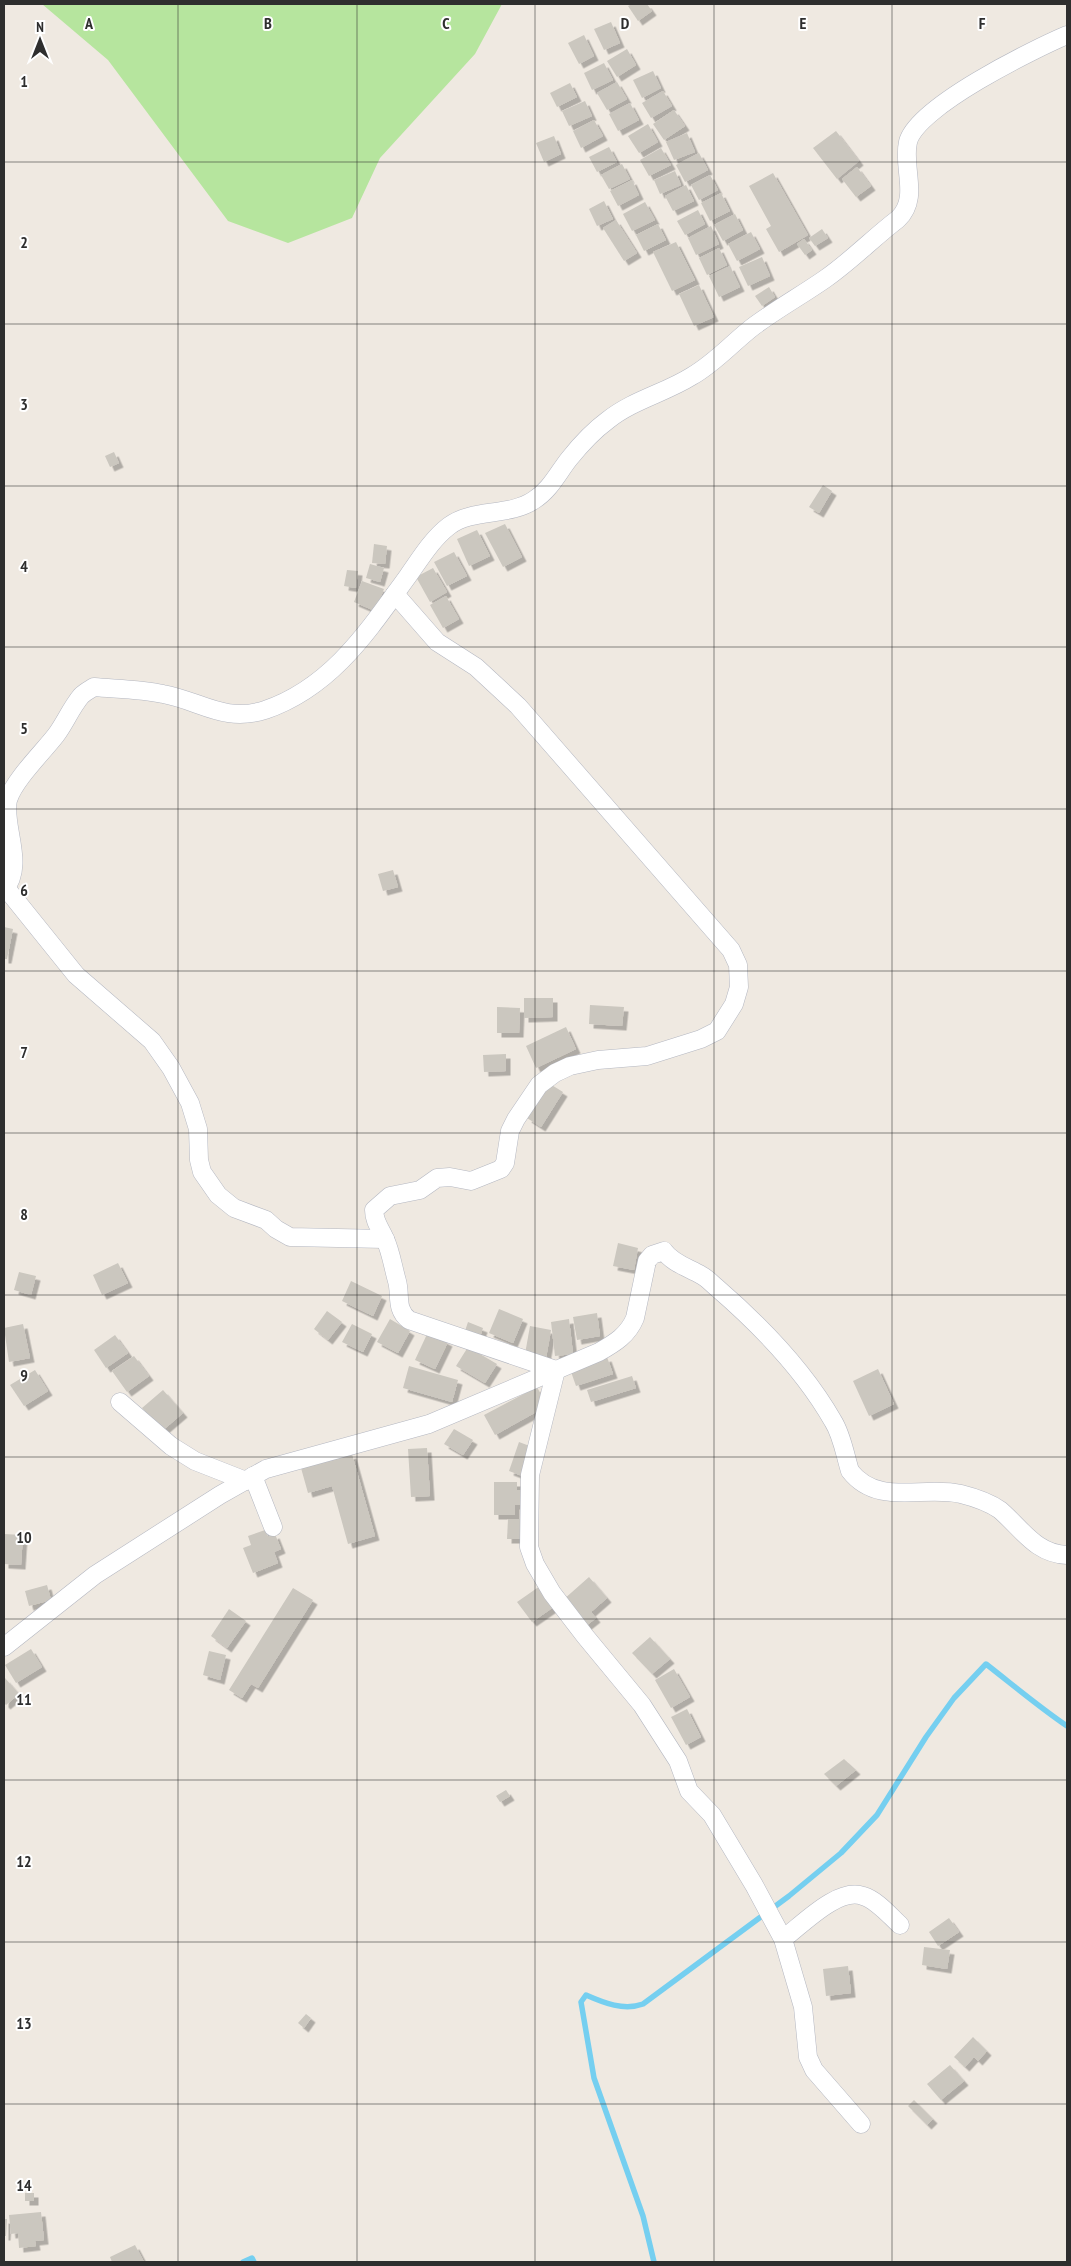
<svg xmlns="http://www.w3.org/2000/svg" width="1071" height="2266" font-family="'PT Sans Narrow',sans-serif">
  <style>
    .green { fill: #b6e59e }
    .lines { fill: none; stroke-linecap: round; stroke-linejoin: round }
    .stream { stroke: #75cff0; stroke-width: 5.5 }
    .building { fill: #cbc7bf; filter: url(#shadow) }
    .minor-casing { stroke: #b4b7c1; stroke-width: 19 }
    .minor { stroke: #fff; stroke-width: 18 }
    .grid { fill: none; stroke: #2e2e2e; stroke-width: 1; stroke-opacity: 0.55 }
    .grid-label { font-size: 16px; text-anchor: middle; font-weight: bold; fill: #2e2e2e; stroke: #fff; stroke-width: 4; stroke-linejoin: round; paint-order: stroke }
  </style>
  <defs>
    <filter id="shadow"><feDropShadow dx="4.5" dy="4.5" stdDeviation="0" flood-color="#0004"/></filter>
  </defs>
  <rect width="100%" height="100%" fill="#efe9e1"/>
  <path class="green" d="M42,4H502L475,54L380,158L352,218L288,243L228,221L108,60Z"/>
  <g class="lines">
    <g class="stream">
      <path d="M243,2262L252,2258L254,2262"/>
      <path d="M654,2262L643,2216L594,2078L581,2002L586,1995C604,2003 624,2011 643,2004L789,1896L841,1853L877,1815L926,1737L954,1698L986,1664C1013,1685 1039,1707 1067,1726"/>
    </g>
  </g>
  <g class="building">
    <path d="M632,4H647L652,11L638,21L628,6Z"/>
    <path d="M611,22L620,43L604,50L594,29Z"/>
    <path d="M584,35L594,56L579,64L568,43Z"/>
    <path d="M627,49L636,65L617,77L607,61Z"/>
    <path d="M604,63L613,80L592,90L584,73Z"/>
    <path d="M653,71L661,88L642,98L633,80Z"/>
    <path d="M617,82L627,99L607,110L597,93Z"/>
    <path d="M570,83L577,97L557,107L550,93Z"/>
    <path d="M663,91L672,106L651,118L642,103Z"/>
    <path d="M585,101L592,116L569,126L562,111Z"/>
    <path d="M630,103L639,120L618,131L609,114Z"/>
    <path d="M674,110L685,126L664,140L653,124Z"/>
    <path d="M594,120L603,136L581,148L573,131Z"/>
    <path d="M648,124L658,142L639,153L628,136Z"/>
    <path d="M836,131L859,161L837,179L813,148Z"/>
    <path d="M687,133L695,152L674,160L666,142Z"/>
    <path d="M554,136L561,154L544,162L536,143Z"/>
    <path d="M609,147L617,162L597,172L589,157Z"/>
    <path d="M661,148L671,165L649,176L640,160Z"/>
    <path d="M699,153L708,170L685,182L676,165Z"/>
    <path d="M622,164L630,179L609,189L601,175Z"/>
    <path d="M857,167L871,186L856,197L842,179Z"/>
    <path d="M675,171L681,185L660,194L654,180Z"/>
    <path d="M773,173L808,235L779,252L766,229L771,226L749,186Z"/>
    <path d="M710,175L718,190L699,200L691,185Z"/>
    <path d="M632,180L639,195L618,206L610,191Z"/>
    <path d="M686,185L694,201L673,211L665,196Z"/>
    <path d="M721,193L730,211L710,221L701,203Z"/>
    <path d="M604,201L613,219L597,226L589,209Z"/>
    <path d="M645,202L655,220L632,231L623,214Z"/>
    <path d="M698,210L705,224L685,235L677,221Z"/>
    <path d="M735,214L743,230L723,241L714,225Z"/>
    <path d="M616,220L637,253L624,261L603,228Z"/>
    <path d="M658,224L666,240L644,251L636,235Z"/>
    <path d="M711,226L719,244L696,255L688,238Z"/>
    <path d="M822,229L828,238L815,246L809,238Z"/>
    <path d="M751,232L760,249L737,261L728,244Z"/>
    <path d="M804,239L812,250L805,255L797,244Z"/>
    <path d="M676,242L695,280L672,291L653,252Z"/>
    <path d="M719,248L727,265L707,275L699,258Z"/>
    <path d="M762,257L770,276L748,286L739,267Z"/>
    <path d="M730,266L740,287L719,297L709,276Z"/>
    <path d="M699,285L714,317L694,326L679,294Z"/>
    <path d="M769,287L775,297L762,306L755,296Z"/>
    <path d="M114,452L119,463L110,467L105,456Z"/>
    <path d="M823,485L832,491L819,513L809,507Z"/>
    <path d="M505,524L522,557L503,567L485,533Z"/>
    <path d="M477,530L490,556L469,566L457,539Z"/>
    <path d="M374,544L387,546L385,564L372,563Z"/>
    <path d="M454,552L467,576L447,586L434,562Z"/>
    <path d="M370,564L384,568L380,582L366,578Z"/>
    <path d="M433,568L447,592L430,602L416,577Z"/>
    <path d="M347,570L358,571L356,588L344,586Z"/>
    <path d="M362,581L384,589L375,611L354,602Z"/>
    <path d="M446,596L459,619L443,628L430,605Z"/>
    <path d="M393,870L398,887L383,891L378,874Z"/>
    <path d="M4,927L13,929L7,959H4Z"/>
    <path d="M524,998H553V1017L524,1018Z"/>
    <path d="M590,1005L624,1007L622,1026L589,1024Z"/>
    <path d="M497,1007L520,1008L519,1033H497Z"/>
    <path d="M566,1027L576,1049L536,1068L526,1046Z"/>
    <path d="M506,1054V1071L484,1072L483,1055Z"/>
    <path d="M550,1084L563,1092L541,1127L527,1118Z"/>
    <path d="M618,1243L638,1248L634,1270L613,1266Z"/>
    <path d="M118,1263L128,1283L102,1295L93,1275Z"/>
    <path d="M19,1272L36,1276L31,1295L14,1290Z"/>
    <path d="M351,1281L382,1296L373,1316L342,1301Z"/>
    <path d="M499,1309L523,1319L513,1343L489,1333Z"/>
    <path d="M327,1311L342,1322L328,1340L314,1329Z"/>
    <path d="M597,1313L600,1336L577,1340L573,1317Z"/>
    <path d="M390,1319L410,1331L398,1353L377,1342Z"/>
    <path d="M569,1319L573,1354L555,1356L551,1322Z"/>
    <path d="M468,1322L483,1328L479,1340L464,1334Z"/>
    <path d="M23,1324L30,1358L9,1362L4,1328Z"/>
    <path d="M352,1324L372,1334L363,1352L342,1342Z"/>
    <path d="M530,1326L551,1330L546,1358L525,1354Z"/>
    <path d="M428,1332L448,1342L435,1369L415,1360Z"/>
    <path d="M115,1335L128,1353L106,1368L94,1350Z"/>
    <path d="M468,1347L497,1364L485,1383L456,1366Z"/>
    <path d="M134,1356L149,1376L127,1392L112,1371Z"/>
    <path d="M607,1357L613,1374L576,1386L570,1369Z"/>
    <path d="M409,1366L458,1380L452,1402L403,1388Z"/>
    <path d="M878,1369L894,1404L869,1416L853,1381Z"/>
    <path d="M35,1370L48,1391L24,1406L10,1385Z"/>
    <path d="M632,1376L636,1388L591,1402L587,1390Z"/>
    <path d="M537,1387L547,1406L495,1435L484,1415Z"/>
    <path d="M163,1390L183,1413L162,1431L142,1408Z"/>
    <path d="M454,1429L473,1440L463,1455L444,1444Z"/>
    <path d="M519,1442L535,1448L525,1477L509,1471Z"/>
    <path d="M427,1448L430,1496L411,1497L408,1449Z"/>
    <path d="M352,1454L375,1536L348,1544L332,1486L308,1493L301,1468Z"/>
    <path d="M494,1482H517V1490H523V1505H515V1515H494Z"/>
    <path d="M508,1519H524L523,1539H507Z"/>
    <path d="M265,1530L268,1537L275,1534L281,1549L274,1552L278,1563L253,1573L243,1548L251,1545L248,1536Z"/>
    <path d="M4,1534L23,1535L21,1565L4,1564Z"/>
    <path d="M589,1577L607,1598L591,1612L596,1618L586,1626L563,1600Z"/>
    <path d="M47,1585L51,1600L29,1606L25,1591Z"/>
    <path d="M540,1586L555,1606L532,1622L517,1602Z"/>
    <path d="M293,1588L313,1600L258,1688L251,1684L242,1698L229,1690Z"/>
    <path d="M229,1609L246,1621L227,1648L211,1636Z"/>
    <path d="M650,1637L670,1659L652,1674L632,1653Z"/>
    <path d="M31,1649L42,1667L16,1683L5,1665Z"/>
    <path d="M209,1651L226,1655L220,1680L203,1675Z"/>
    <path d="M674,1669L690,1697L671,1708L655,1680Z"/>
    <path d="M5,1678L19,1694L6,1705L4,1703Z"/>
    <path d="M687,1709L701,1737L686,1745L671,1717Z"/>
    <path d="M844,1759L856,1770L836,1786L824,1774Z"/>
    <path d="M506,1790L510,1796L500,1802L496,1796Z"/>
    <path d="M949,1918L959,1932L938,1946L929,1932Z"/>
    <path d="M924,1947L950,1950L947,1969L922,1965Z"/>
    <path d="M848,1966L851,1993L826,1996L823,1969Z"/>
    <path d="M306,2014L311,2018L304,2028L298,2023Z"/>
    <path d="M973,2037L987,2051L978,2061L974,2057L965,2067L954,2057Z"/>
    <path d="M950,2065L964,2081L941,2100L927,2084Z"/>
    <path d="M914,2100L933,2119L927,2125L908,2106Z"/>
    <rect x="25" y="2193" width="9" height="8"/>
    <path d="M41,2212L44,2240L35,2241L36,2246L19,2248L18,2233L11,2234L9,2215Z"/>
    <path d="M4,2219H7L6,2236H4Z"/>
    <path d="M135,2245L144,2262H112L110,2257Z"/>
  </g>
  <g class="lines">
    <defs>
      <g id="minor">
        <path d="M395,594L437,642L476,667L518,706L731,950L738,965L739,987L734,1004L717,1031L701,1039L647,1056L598,1060L570,1066L555,1073L539,1085L516,1119L510,1131L505,1163L501,1169L471,1181L450,1177L437,1178L420,1190L390,1196L374,1210C374,1222 381,1229 385,1239C391,1252 393,1267 397,1281C401,1295 395,1309 409,1320L556,1370L530,1475L529,1547L535,1564L552,1593L585,1636L642,1705L678,1761L689,1791L712,1815L754,1885L783,1939L803,2007L808,2057L814,2070L861,2124"/>
        <path d="M6,888L76,975L152,1041L171,1068L190,1103L198,1129L199,1160L202,1172L218,1195L234,1208L266,1220L276,1229L290,1237L385,1239"/>
        <path d="M4,890C26,865 2,825 8,800C14,780 43,752 56,735C65,723 71,708 81,696C85,692 89,690 94,687C117,689 141,689 163,694C201,701 224,723 265,710C332,687 368,631 408,576C420,559 432,539 449,526C473,508 509,517 534,500C550,490 558,473 569,459C581,444 593,431 608,420C633,400 665,393 692,376C715,363 733,342 754,326C777,309 802,295 825,279C851,261 873,238 898,219C920,198 902,168 908,142C916,107 1034,49 1067,35"/>
        <path d="M120,1402L171,1446L195,1461L246,1481"/>
        <path d="M253,1476L273,1527"/>
        <path d="M4,1647L95,1575L220,1495L266,1469L429,1424L599,1352C615,1343 628,1335 635,1318L647,1261L652,1255L664,1251C672,1263 689,1268 701,1275C707,1278 711,1283 716,1287C760,1325 804,1370 833,1421C842,1435 845,1455 850,1471C878,1507 923,1485 961,1494C973,1497 990,1503 1000,1510C1022,1529 1036,1554 1067,1555"/>
        <path d="M783,1939C803,1924 838,1887 863,1896C877,1900 890,1916 900,1925"/>
      </g>
    </defs>
    <use href="#minor" class="minor-casing"/>
    <use href="#minor" class="minor"/>
  </g>
  <path class="grid" d="M178,4V2262M357,4V2262M535,4V2262M714,4V2262M892,4V2262M4,162H1067M4,324H1067M4,486H1067M4,647H1067M4,809H1067M4,971H1067M4,1133H1067M4,1295H1067M4,1457H1067M4,1619H1067M4,1780H1067M4,1942H1067M4,2104H1067"/>
  <g class="grid-label">
    <text x="89" y="29">A</text>
    <text x="268" y="29">B</text>
    <text x="446" y="29">C</text>
    <text x="625" y="29">D</text>
    <text x="803" y="29">E</text>
    <text x="982" y="29">F</text>
    <text x="24" y="87">1</text>
    <text x="24" y="248">2</text>
    <text x="24" y="410">3</text>
    <text x="24" y="572">4</text>
    <text x="24" y="734">5</text>
    <text x="24" y="896">6</text>
    <text x="24" y="1058">7</text>
    <text x="24" y="1220">8</text>
    <text x="24" y="1381">9</text>
    <text x="24" y="1543">10</text>
    <text x="24" y="1705">11</text>
    <text x="24" y="1867">12</text>
    <text x="24" y="2029">13</text>
    <text x="24" y="2191">14</text>
  </g>
  <rect width="1071" height="2266" fill="none" stroke="#2e2e2e" stroke-width="10"/>
  <g transform="translate(40 40)" stroke="#ffffff" stroke-width="4" paint-order="stroke">
  <path d="M0-4L9 19L0 12L-9 19Z" fill="#2e2e2e"/>
  <text y="-8" font-size="14" font-weight="bold" text-anchor="middle" fill="#2e2e2e">N</text>
  </g>
</svg>
